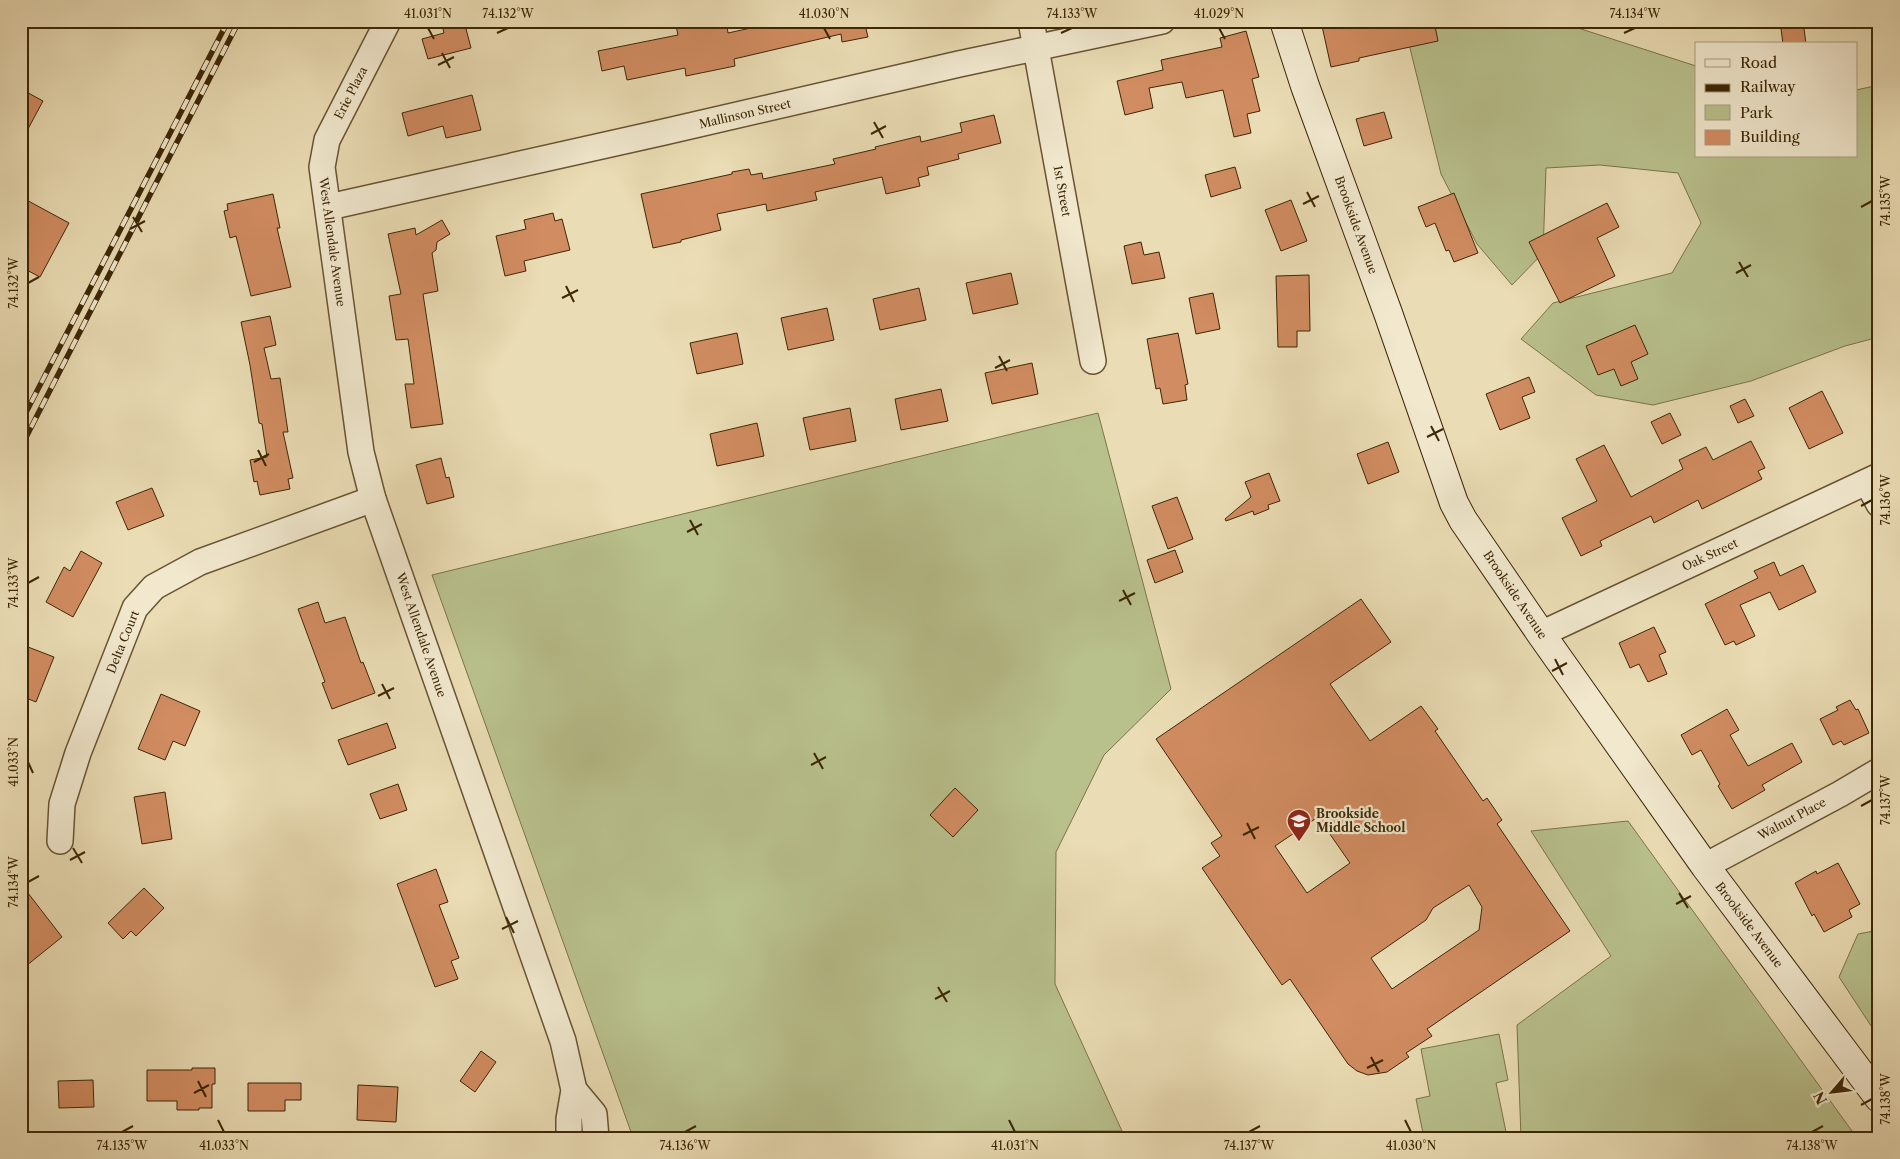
<svg xmlns="http://www.w3.org/2000/svg" width="1900" height="1159" font-family="'Libre Caslon Text',serif">
  <style>
    .green { fill: #b8c08c; stroke: #7a7448 }
    .building { fill: #d18c61; stroke: #3d2705; fill-rule: evenodd }
    .lines { fill: none; stroke-linecap: round; stroke-linejoin: round }
    .street-casing { stroke: #685431; stroke-width: 28 }
    .secondary-casing { stroke: #3d2705; stroke-width: 30 }
    .street { stroke: #f1e8ce; stroke-width: 25 }
    .secondary { stroke: #f1e8ce; stroke-width: 28 }
    .rail-casing { stroke: #3d2705; stroke-width: 5.5 }
    .rail { stroke: #f1e8ce; stroke-width: 4; stroke-dasharray: 11; stroke-linecap: butt }
    .ticks { fill: none; stroke: #3d2705; stroke-width: 2 }
    .labels { text-anchor: middle; stroke-width: 4.5; stroke-linejoin: round; paint-order: stroke }
    .street-label { font-size: 12px; fill: #3d2705; stroke: #f1e8ce }
    .poi-label { font-size: 12px; font-weight: bold; fill: #3d2705; stroke: #f1e8ce; text-anchor: start }
    .neatline { fill: none; stroke: #3d2705; stroke-width: 2 }
    .ticks-label { font-size: 12px; text-anchor: middle; fill: #3d2705 }
  </style>
  <rect width="100%" height="100%" fill="#eadcb4"/>
  <filter id="stains"><feTurbulence type="fractalNoise" baseFrequency=".004" numOctaves="4"/><feColorMatrix values="0 0 0 0 .2 0 0 0 0 .09 0 0 0 0 .02 0 0 0 .5 -.17"/></filter>
  <radialGradient id="worn" r=".72"><stop offset=".6" stop-color="#630" stop-opacity="0"/><stop offset="1" stop-color="#630" stop-opacity=".3"/></radialGradient>
  <g class="green">
    <path d="M1437,21H1541L1578,28L1696,66V156H1856V90L1879,85V337L1845,346L1751,381L1653,405L1596,395L1521,339L1553,303L1672,273L1701,223L1678,173L1600,165L1546,168L1543,253L1512,285L1477,244L1441,174L1408,40Z"/>
    <path d="M1098,413L1171,689L1104,755L1056,852L1055,984L1122,1131L631,1132L432,575Z"/>
    <path d="M1628,821L1857,1138H1521L1517,1025L1611,956L1531,831Z"/>
    <path d="M1879,930V1038L1839,977L1858,934Z"/>
    <path d="M1499,1034L1508,1080L1496,1083L1506,1132L1478,1138H1424L1416,1099L1430,1096L1421,1049Z"/>
  </g>
  <g class="building">
    <path d="M441,21H464L471,48L428,59L422,39L444,33Z"/>
    <path d="M675,21H717L719,28L727,26L728,33L783,21H868V28L866,29L868,37L842,42L841,34L734,59L735,66L686,76L685,68L627,80L624,66L602,71L598,51L678,35Z"/>
    <path d="M1344,21H1434L1438,41L1359,58V61L1331,67L1322,26Z"/>
    <path d="M1780,21H1803L1806,44H1783Z"/>
    <path d="M1246,31L1259,77L1252,79L1260,111L1247,114L1251,133L1234,137L1223,90L1186,98L1182,82L1149,88L1153,108L1125,115L1117,81L1163,70L1161,60L1222,47L1220,38Z"/>
    <path d="M21,89L43,101L21,142Z"/>
    <path d="M472,95L481,130L446,138L443,126L408,136L402,113Z"/>
    <path d="M1384,112L1392,138L1364,146L1356,119Z"/>
    <path d="M994,115L1001,143L958,154L959,159L927,167L929,175L918,178L920,186L886,194L882,177L815,192L817,200L767,211L766,204L717,214L721,230L681,240V242L653,248L641,194L732,174V172L749,169L751,175L762,173L763,179L835,164L833,159L876,149L875,147L920,136L921,142L962,132L960,123Z"/>
    <path d="M1235,167L1241,188L1211,197L1205,175Z"/>
    <path d="M1454,193L1478,253L1454,262L1449,250L1446,251L1435,223L1426,227L1418,207Z"/>
    <path d="M273,194L280,228H277L291,287L251,296L236,236L230,238L224,211L228,210L227,204Z"/>
    <path d="M21,197L69,223L40,277L21,267Z"/>
    <path d="M1291,200L1307,241L1281,251L1265,210Z"/>
    <path d="M1607,203L1619,227L1597,238L1615,276L1560,303L1529,242Z"/>
    <path d="M553,213L555,221L562,219L570,250L524,261L526,271L505,276L496,236L526,229L524,220Z"/>
    <path d="M442,220L450,234L437,242L436,250L432,253L438,291L423,294L443,424L411,428L405,384H414L408,339L396,340L389,296L401,294L388,234L415,228L416,235Z"/>
    <path d="M1141,242L1144,255L1159,252L1165,278L1132,284L1124,246Z"/>
    <path d="M1011,273L1018,304L973,314L966,283Z"/>
    <path d="M1309,275L1310,331H1297V347H1278L1276,276Z"/>
    <path d="M919,288L926,320L880,330L873,299Z"/>
    <path d="M1213,293L1220,329L1196,334L1189,298Z"/>
    <path d="M827,308L834,340L788,350L781,318Z"/>
    <path d="M270,316L276,345L264,348L271,379L280,378L288,432H283L293,478L288,479L290,489L260,495L257,481L254,482L250,460L267,457L262,424L259,423L250,365L241,322Z"/>
    <path d="M1635,325L1648,354L1631,362L1638,379L1621,386L1614,369L1598,375L1586,346Z"/>
    <path d="M737,333L743,364L697,374L690,343Z"/>
    <path d="M1178,333L1188,384L1185,385L1187,400L1163,404L1160,388L1156,389L1147,339Z"/>
    <path d="M1032,363L1038,394L992,404L985,373Z"/>
    <path d="M1529,377L1535,392L1522,397L1530,418L1500,430L1486,394Z"/>
    <path d="M941,389L948,421L901,430L895,399Z"/>
    <path d="M1822,391L1843,433L1809,449L1789,408Z"/>
    <path d="M1745,399L1754,416L1738,423L1730,406Z"/>
    <path d="M850,408L856,441L810,450L803,418Z"/>
    <path d="M1670,413L1681,435L1662,444L1651,422Z"/>
    <path d="M757,423L764,456L717,466L710,434Z"/>
    <path d="M1751,441L1765,468L1758,471L1762,479L1702,509L1698,500L1654,523L1651,516L1600,541L1602,546L1581,556L1562,518L1597,501L1576,459L1604,445L1631,497L1683,469L1679,460L1706,447L1713,460Z"/>
    <path d="M1388,442L1399,472L1368,484L1357,454Z"/>
    <path d="M441,458L446,478L449,477L454,497L427,504L416,465Z"/>
    <path d="M1269,473L1280,501L1268,505L1269,509L1254,515L1253,511L1226,521L1225,519L1251,497L1245,482Z"/>
    <path d="M152,488L164,516L128,530L116,502Z"/>
    <path d="M1177,497L1193,539L1168,549L1152,506Z"/>
    <path d="M1175,550L1183,572L1155,583L1147,560Z"/>
    <path d="M81,551L102,563L73,617L46,602L64,567L70,571Z"/>
    <path d="M1774,562L1780,576L1803,565L1816,592L1779,610L1770,592L1740,605L1755,636L1736,645L1734,641L1725,645L1705,604L1758,578L1754,571Z"/>
    <path d="M1361,599L1391,642L1330,684L1370,741L1421,706L1438,729L1435,731L1483,801L1487,798L1502,820L1497,824L1570,931L1427,1029L1432,1036L1406,1053L1409,1057L1387,1072L1368,1075L1357,1071L1348,1064L1290,979L1282,985L1202,868L1220,856L1211,843L1222,836L1156,739ZM1318,817L1350,863L1307,893L1275,846ZM1469,885L1482,907L1479,930L1392,989L1371,958L1426,920L1433,908Z"/>
    <path d="M318,602L325,623L345,617L361,663L363,662L375,693L332,709L322,683L325,682L298,609Z"/>
    <path d="M1654,627L1666,652L1659,655L1667,674L1648,682L1639,664L1630,668L1619,643Z"/>
    <path d="M28,647L54,657L36,702L21,696V665Z"/>
    <path d="M161,694L200,711L185,746L173,741L165,760L138,749Z"/>
    <path d="M1850,700L1856,710L1858,709L1869,733L1844,745L1841,741L1833,745L1820,719L1838,710L1836,707Z"/>
    <path d="M1727,709L1739,730L1730,735L1748,766L1792,743L1802,762L1762,785L1765,790L1732,809L1718,786L1720,784L1701,750L1692,755L1681,735Z"/>
    <path d="M387,723L396,748L348,765L338,740Z"/>
    <path d="M398,784L407,810L380,819L370,794Z"/>
    <path d="M955,788L978,810L953,837L930,815Z"/>
    <path d="M165,792L172,839L142,844L134,797Z"/>
    <path d="M1838,863L1860,904L1849,910L1852,917L1824,932L1814,914L1812,916L1795,883L1816,871L1817,874Z"/>
    <path d="M436,869L448,902L439,905L459,958L451,961L458,979L435,987L397,884Z"/>
    <path d="M21,884L62,937L21,970Z"/>
    <path d="M144,888L164,908L136,936L131,931L123,939L108,923Z"/>
    <path d="M481,1051L496,1062L475,1092L460,1081Z"/>
    <path d="M192,1068H215V1084H212V1108H199V1110H177V1101H147V1070H192Z"/>
    <path d="M93,1080L94,1107L59,1108L58,1081Z"/>
    <path d="M248,1083H301V1100H285V1111H248Z"/>
    <path d="M358,1085L398,1087L396,1122L357,1120Z"/>
  </g>
  <g class="lines">
    <defs>
      <g id="street">
        <path d="M388,21L327,140L322,167L361,452L373,499L563,1041L574,1090L569,1119V1138"/>
        <path d="M1031,21L1093,361"/>
        <path d="M329,207L664,132L959,64L1162,21"/>
        <path d="M1867,482L1879,504"/>
        <path d="M1541,634L1879,476"/>
        <path d="M60,841L62,804L78,753L135,608L154,587L200,562L373,499"/>
        <path d="M1705,866L1840,794L1879,771"/>
        <path d="M574,1090L594,1114L596,1138"/>
      </g>
      <path id="secondary" d="M1284,21L1305,86L1388,313L1454,503L1463,520L1541,634L1705,866L1879,1098"/>
    </defs>
    <use href="#street" class="street-casing"/>
    <use href="#secondary" class="secondary-casing"/>
    <use href="#street" class="street"/>
    <use href="#secondary" class="secondary"/>
    <defs>
      <g id="rail">
        <path d="M21,422L228,21"/>
        <path d="M21,447L239,21"/>
      </g>
    </defs>
    <use href="#rail" class="rail-casing"/>
    <use href="#rail" class="rail"/>
  </g>
  <path class="ticks" d="M428,28L434,39M824,28L830,39M1219,28L1225,39M497,33L508,28M1061,33L1072,28M1624,33L1635,28M442,53L450,68M438,65L454,57M874,122L883,138M871,134L886,126M1307,192L1315,207M1303,204L1319,196M1861,207L1872,201M133,217L142,232M130,229L145,221M1739,262L1748,277M1736,273L1751,265M28,283L39,277M566,286L574,302M562,298L578,290M999,356L1007,371M995,368L1010,360M1431,426L1439,441M1427,437L1443,429M258,450L266,466M254,462L269,454M1861,506L1872,500M690,520L698,535M687,532L702,524M28,583L39,577M1123,590L1131,605M1119,601L1135,593M1555,659L1563,675M1552,671L1567,663M382,684L390,699M378,696L394,688M814,753L823,769M28,762L33,773M811,765L826,757M1861,806L1872,800M1247,823L1255,839M1243,835L1259,827M73,848L82,863M70,860L85,852M28,882L39,876M1679,893L1688,908M1676,904L1691,896M506,917L514,933M502,929L518,921M938,987L947,1002M935,999L950,991M1371,1057L1379,1072M1367,1068L1383,1060M198,1081L206,1097M194,1093L209,1085M1861,1105L1872,1099M218,1120L224,1132M1009,1120L1015,1132M1405,1120L1411,1132M122,1132L133,1126M685,1132L696,1126M1249,1132L1260,1126M1812,1132L1823,1126"/>
  <defs>
    <symbol id="school-pin" viewBox="-11 -11 22 30"><path d="M0 17L-7.5 6A9.5 9.5 0 1 1 7.5 6Z" fill="#8f2418" stroke="#f1e8ce"/><path d="M0-5L7-2L0 1L-7-2ZM-4 1L0 2.5L4 1V4Q0 6-4 4Z" fill="#fff"/></symbol>
  </defs>
  <g fill-rule="evenodd">
    <use href="#school-pin" x="1285" y="807" width="28" height="38"/>
  </g>
  <g class="labels">
    <g class="street-label">
      <text transform="translate(351 93) rotate(-63)" y="4">Erie Plaza</text>
      <text transform="translate(745 114) rotate(-13)" y="4">Mallinson Street</text>
      <text transform="translate(1062 191) rotate(80)" y="4">1st Street</text>
      <text transform="translate(1356 225) rotate(70)" y="4">Brookside Avenue</text>
      <text transform="translate(332 242) rotate(82)" y="4">West Allendale Avenue</text>
      <text transform="translate(1710 555) rotate(-25)" y="4">Oak Street</text>
      <text transform="translate(1515 595) rotate(56)" y="4">Brookside Avenue</text>
      <text transform="translate(421 635) rotate(71)" y="4">West Allendale Avenue</text>
      <text transform="translate(123 642) rotate(-68)" y="4">Delta Court</text>
      <text transform="translate(1792 819) rotate(-28)" y="4">Walnut Place</text>
      <text transform="translate(1749 925) rotate(53)" y="4">Brookside Avenue</text>
    </g>
    <g class="poi-label">
      <text x="1316" y="818">Brookside<tspan x="1316" dy="14">Middle School</tspan></text>
    </g>
  </g>
  <rect width="1900" height="1159" fill="none" stroke="#eadcb4" stroke-width="55"/>
  <rect x="1695" y="42" width="162" height="115" fill="#f1e8ce" stroke="#a99b7e"/>
  <rect x="1705" y="59" width="25" height="8" fill="#f1e8ce" stroke="#a99b7e"/>
  <text x="1740" y="68" font-size="15" fill="#3d2705">Road</text>
  <rect x="1705" y="84" width="25" height="8" fill="#3d2705" stroke="#a99b7e"/>
  <text x="1740" y="92" font-size="15" fill="#3d2705">Railway</text>
  <rect x="1705" y="105" width="25" height="15" fill="#b8c08c" stroke="#a99b7e"/>
  <text x="1740" y="118" font-size="15" fill="#3d2705">Park</text>
  <rect x="1705" y="130" width="25" height="15" fill="#d18c61" stroke="#a99b7e"/>
  <text x="1740" y="142" font-size="15" fill="#3d2705">Building</text>
  <g transform="translate(1832 1092) rotate(242)" stroke="#f1e8ce" stroke-width="4" paint-order="stroke">
  <path d="M0-4L9 19L0 12L-9 19Z" fill="#3d2705"/>
  <text y="-8" font-size="14" font-weight="bold" text-anchor="middle" fill="#3d2705">N</text>
  </g>
  <rect x="28" y="28" width="1844" height="1104" class="neatline"/>
  <g class="ticks-label">
    <text x="428" y="18">41.031°N</text>
    <text x="508" y="18">74.132°W</text>
    <text x="824" y="18">41.030°N</text>
    <text x="1072" y="18">74.133°W</text>
    <text x="1219" y="18">41.029°N</text>
    <text x="1635" y="18">74.134°W</text>
    <text transform="translate(1886 201) rotate(-90)" y="4">74.135°W</text>
    <text transform="translate(14 283) rotate(-90)" y="4">74.132°W</text>
    <text transform="translate(1886 500) rotate(-90)" y="4">74.136°W</text>
    <text transform="translate(14 583) rotate(-90)" y="4">74.133°W</text>
    <text transform="translate(14 762) rotate(-90)" y="4">41.033°N</text>
    <text transform="translate(1886 800) rotate(-90)" y="4">74.137°W</text>
    <text transform="translate(14 882) rotate(-90)" y="4">74.134°W</text>
    <text transform="translate(1886 1099) rotate(-90)" y="4">74.138°W</text>
    <text x="122" y="1150">74.135°W</text>
    <text x="224" y="1150">41.033°N</text>
    <text x="685" y="1150">74.136°W</text>
    <text x="1015" y="1150">41.031°N</text>
    <text x="1249" y="1150">74.137°W</text>
    <text x="1411" y="1150">41.030°N</text>
    <text x="1812" y="1150">74.138°W</text>
  </g>
  <rect width="100%" height="100%" filter="url(#stains)"/>
  <rect width="100%" height="100%" fill="url(#worn)"/>
</svg>
